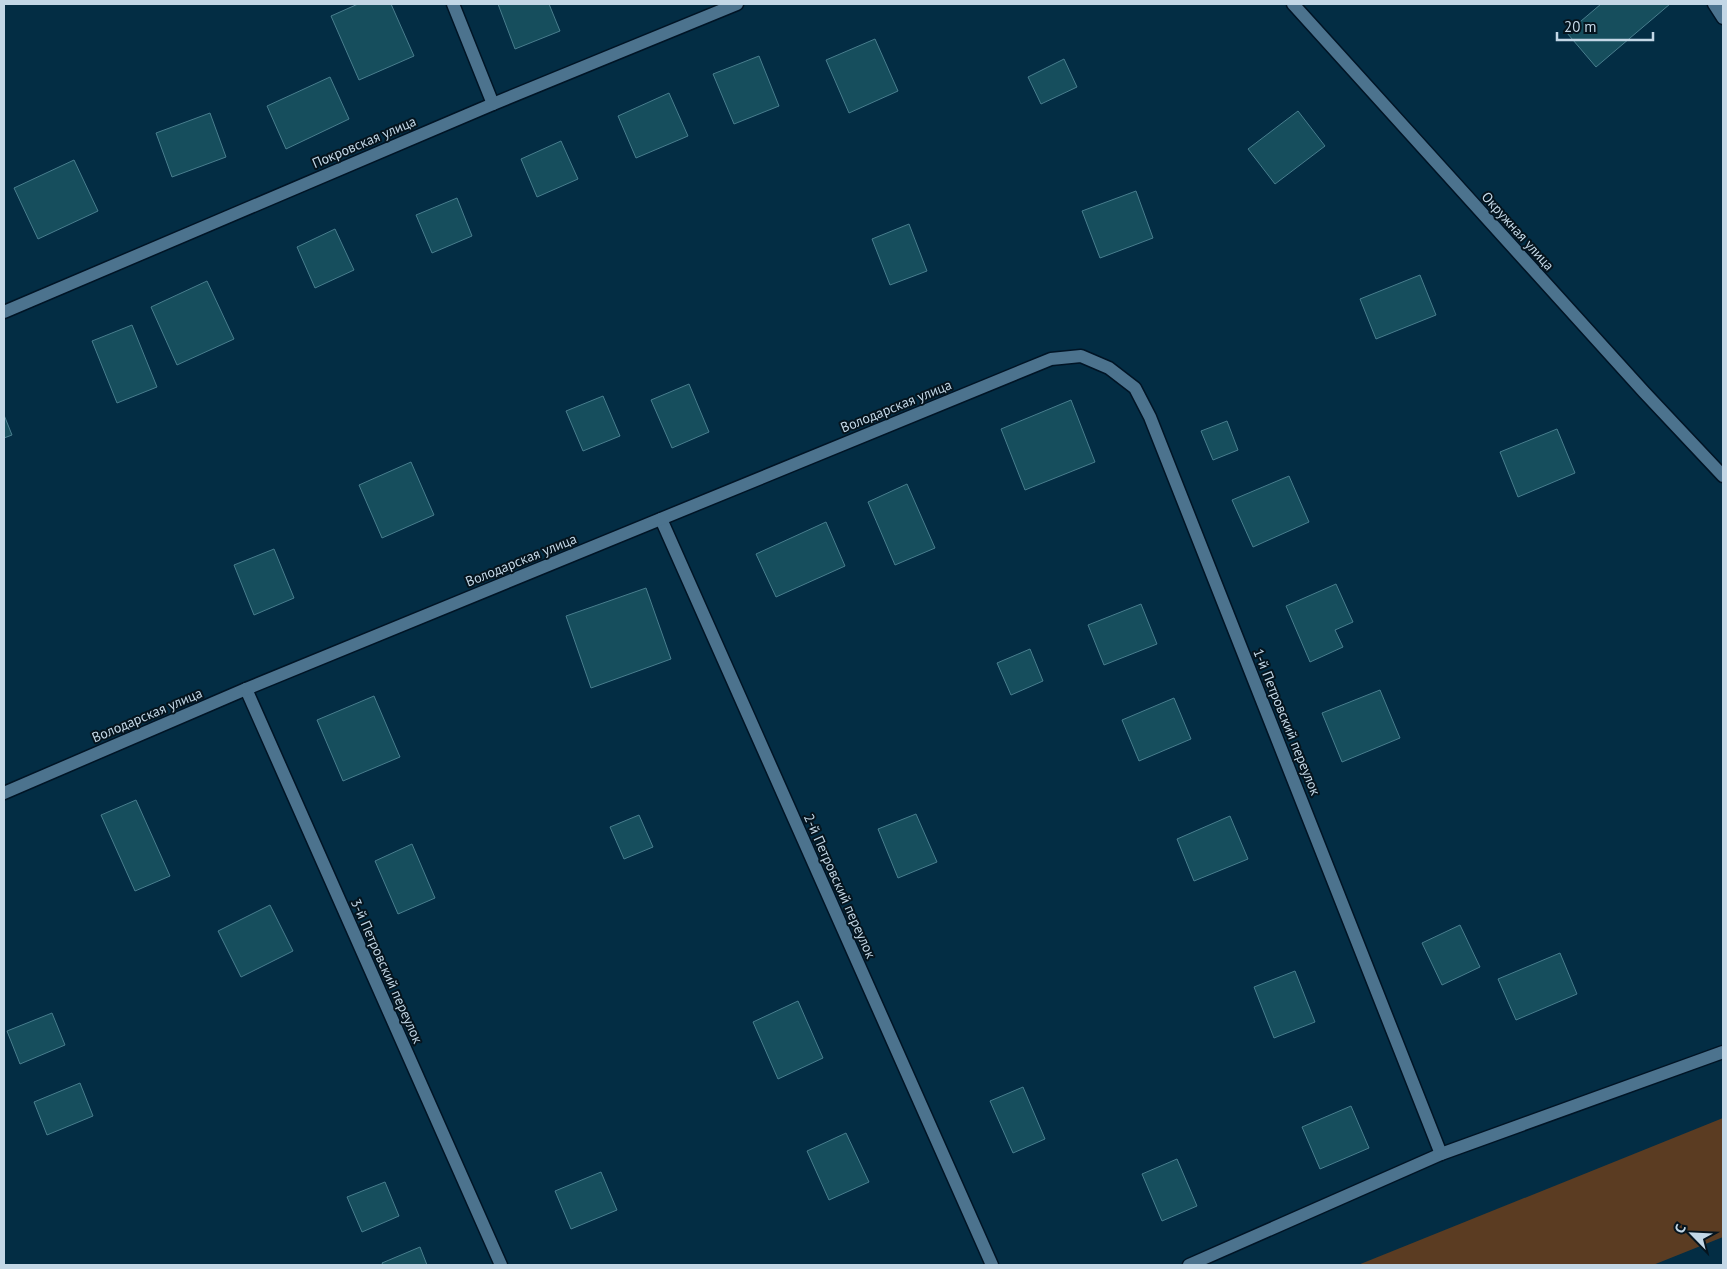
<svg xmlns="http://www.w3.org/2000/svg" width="1727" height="1269" font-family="'PT Sans',sans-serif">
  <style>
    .green { fill: #5b3c22 }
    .building { fill: #164e5d; stroke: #497e8e }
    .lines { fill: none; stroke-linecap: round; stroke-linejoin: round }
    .service-casing { stroke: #001425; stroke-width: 15 }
    .minor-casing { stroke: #001425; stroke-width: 15 }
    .service { stroke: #4c738e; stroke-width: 12 }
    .minor { stroke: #4c738e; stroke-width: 12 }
    .labels { text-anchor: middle; stroke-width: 4; stroke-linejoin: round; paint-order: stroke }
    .street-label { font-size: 14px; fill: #c3d7e6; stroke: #05141e }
  </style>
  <rect width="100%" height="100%" fill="#032d44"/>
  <path class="green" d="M1723,1118V1237L1653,1265H1358Z"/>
  <g class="building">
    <path d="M358,4H391L414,56L359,80L331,16Z"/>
    <path d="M498,4H549L560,31L515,49Z"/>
    <path d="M1601,4H1670L1596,67L1567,33Z"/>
    <path d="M875,39L898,91L849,113L826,60Z"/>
    <path d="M759,56L779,106L734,124L713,74Z"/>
    <path d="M1064,59L1077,87L1041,104L1028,77Z"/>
    <path d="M330,77L349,119L286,149L267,106Z"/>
    <path d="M669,93L688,136L636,158L618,116Z"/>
    <path d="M1298,111L1325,146L1275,184L1248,149Z"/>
    <path d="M210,113L226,157L172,177L156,133Z"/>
    <path d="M561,141L578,179L537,197L521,159Z"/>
    <path d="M74,160L98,211L38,239L14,188Z"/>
    <path d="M1136,191L1153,238L1100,258L1082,211Z"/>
    <path d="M457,198L472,236L432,253L416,215Z"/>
    <path d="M909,224L927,271L890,285L872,239Z"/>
    <path d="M335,229L354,270L315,288L297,247Z"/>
    <path d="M1420,275L1436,315L1376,339L1360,299Z"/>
    <path d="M207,281L234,339L177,365L151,307Z"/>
    <path d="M132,325L157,387L117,403L92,341Z"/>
    <path d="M689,384L709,432L672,448L651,400Z"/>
    <path d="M603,396L620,436L583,451L566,411Z"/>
    <path d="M1071,400L1095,462L1025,490L1001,429Z"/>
    <path d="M4,415L12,435L4,438Z"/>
    <path d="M1227,421L1238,450L1213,460L1201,431Z"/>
    <path d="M1557,429L1575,473L1518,497L1500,452Z"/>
    <path d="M411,462L434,515L382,538L359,485Z"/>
    <path d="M1289,476L1309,522L1253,547L1232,500Z"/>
    <path d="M907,484L935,548L895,565L868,502Z"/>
    <path d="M826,522L845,566L776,597L756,554Z"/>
    <path d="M274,549L294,598L254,615L234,565Z"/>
    <path d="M1336,584L1353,622L1335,630L1343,647L1310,662L1286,606Z"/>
    <path d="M646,588L671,659L591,688L566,616Z"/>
    <path d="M1141,604L1157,644L1104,665L1088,625Z"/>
    <path d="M1030,649L1043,681L1011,695L997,663Z"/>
    <path d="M1380,690L1400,738L1342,762L1322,713Z"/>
    <path d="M374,696L400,757L343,781L317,720Z"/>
    <path d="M1174,698L1191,739L1139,761L1122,720Z"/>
    <path d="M136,800L170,876L135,891L101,815Z"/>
    <path d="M916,814L937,862L898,878L878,829Z"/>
    <path d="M639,815L653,847L624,859L610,827Z"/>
    <path d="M1230,816L1248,859L1194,881L1177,839Z"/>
    <path d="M412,844L435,898L398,914L375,861Z"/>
    <path d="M270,905L293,951L241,977L218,931Z"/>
    <path d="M1460,925L1480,967L1442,985L1422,943Z"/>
    <path d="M1560,953L1577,994L1516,1020L1498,979Z"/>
    <path d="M1295,971L1315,1022L1274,1038L1254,987Z"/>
    <path d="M798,1001L823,1058L778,1079L753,1022Z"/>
    <path d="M52,1013L65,1045L20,1064L7,1031Z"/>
    <path d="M80,1083L93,1116L47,1135L34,1102Z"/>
    <path d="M1023,1087L1045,1139L1013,1153L990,1101Z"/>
    <path d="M1351,1106L1369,1148L1320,1169L1302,1127Z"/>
    <path d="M846,1133L869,1182L829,1200L807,1151Z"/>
    <path d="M1177,1159L1197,1206L1162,1221L1142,1174Z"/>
    <path d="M601,1172L617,1210L571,1229L555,1191Z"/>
    <path d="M385,1182L399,1216L362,1232L347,1197Z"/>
    <path d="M420,1247L427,1265H383L382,1263Z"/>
  </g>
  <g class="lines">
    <defs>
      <path id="service" d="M453,4L493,104"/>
      <g id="minor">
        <path d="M1293,4L1644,392L1723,476"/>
        <path d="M1714,4L1723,18"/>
        <path d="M4,312L493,104L737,4"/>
        <path d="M661,519L992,1265"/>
        <path d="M246,689L501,1265"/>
        <path d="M4,793L246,689L1051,359L1081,356L1109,368L1135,388L1150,417L1441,1154"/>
        <path d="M1189,1265L1441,1154L1723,1052"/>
      </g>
    </defs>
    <use href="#service" class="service-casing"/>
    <use href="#minor" class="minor-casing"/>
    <use href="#service" class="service"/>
    <use href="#minor" class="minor"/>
  </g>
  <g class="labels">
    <g class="street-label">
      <text transform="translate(364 142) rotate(-23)" y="5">Покровская улица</text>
      <text transform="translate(1518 231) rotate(48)" y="5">Окружная улица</text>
      <text transform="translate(896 406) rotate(-22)" y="5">Володарская улица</text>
      <text transform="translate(521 560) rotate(-22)" y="5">Володарская улица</text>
      <text transform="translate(147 715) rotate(-23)" y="5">Володарская улица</text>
      <text transform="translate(1287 722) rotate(68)" y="5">1-й Петровский переулок</text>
      <text transform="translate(840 886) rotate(66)" y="5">2-й Петровский переулок</text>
      <text transform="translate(387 971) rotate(66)" y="5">3-й Петровский переулок</text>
    </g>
  </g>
  <rect width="1727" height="1269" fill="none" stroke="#c3d7e6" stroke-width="10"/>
  <g transform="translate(1692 1234) rotate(294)" stroke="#05141e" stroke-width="4" paint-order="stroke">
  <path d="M0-4L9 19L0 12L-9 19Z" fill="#c3d7e6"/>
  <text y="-8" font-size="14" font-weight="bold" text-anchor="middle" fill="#c3d7e6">С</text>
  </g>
  <path d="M1557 32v8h96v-8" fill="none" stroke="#c3d7e6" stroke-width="2.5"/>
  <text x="1564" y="32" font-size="15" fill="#c3d7e6" stroke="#05141e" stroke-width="4" paint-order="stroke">20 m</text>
</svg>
